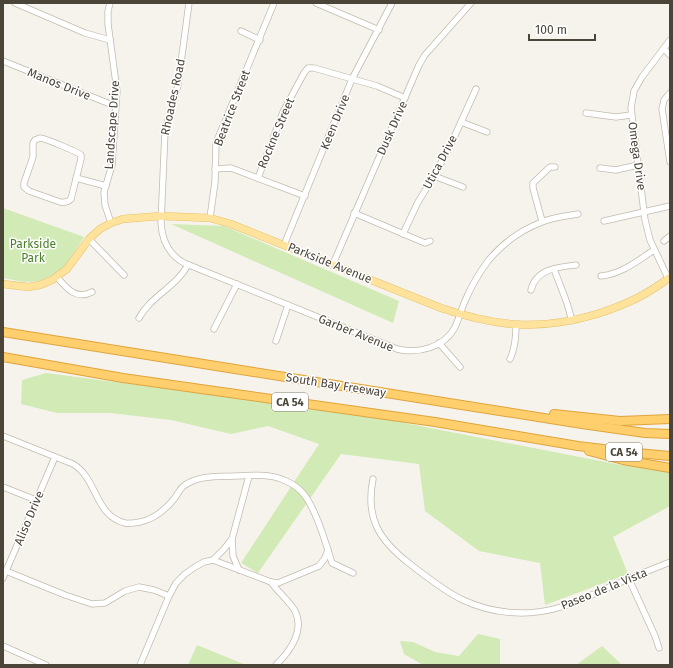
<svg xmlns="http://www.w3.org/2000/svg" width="673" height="668" font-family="'Fira Sans',sans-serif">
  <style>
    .green { fill: #d2eab5 }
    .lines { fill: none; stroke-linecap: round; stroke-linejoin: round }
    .minor-casing { stroke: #c2bbae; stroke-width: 7 }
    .major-casing { stroke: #e6c16a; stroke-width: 8 }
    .highway-casing { stroke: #e0a43c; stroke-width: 10 }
    .minor { stroke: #fff; stroke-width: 5.5 }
    .major { stroke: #ffe39c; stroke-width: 7 }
    .highway { stroke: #ffcf6e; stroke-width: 8 }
    .labels { text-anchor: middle; stroke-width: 3; stroke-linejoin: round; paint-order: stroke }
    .shield { fill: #fff; stroke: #817c74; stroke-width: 1 }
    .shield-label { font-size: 11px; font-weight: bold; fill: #4b4439 }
    .street-label { font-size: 12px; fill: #4b4439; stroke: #fff }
    .park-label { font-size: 12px; fill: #4a7f2a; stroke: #fff }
  </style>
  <rect width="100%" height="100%" fill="#f6f3ec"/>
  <g class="green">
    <path d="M3,208L84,237L62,271L39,281L24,282L3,278Z"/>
    <path d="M171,224L224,226L399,301L393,323Z"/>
    <path d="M46,373L358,414L621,465L670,471V506L613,537L628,574L545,605L540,563L479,551L425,511L419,464L341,454L258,573L241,563L319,444L268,426L231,434L171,420L110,413H57L21,404L22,380Z"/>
    <path d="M478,634L500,639V665H423L404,654L400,641L413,642L435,652L459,656Z"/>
    <path d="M197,645L246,665H188Z"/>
    <path d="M602,646L622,665H576Z"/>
  </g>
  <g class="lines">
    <defs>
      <g id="minor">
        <path d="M15,3L85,33L110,40"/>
        <path d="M110,3L108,11V24L117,91L112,165L104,192L105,205L111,223"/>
        <path d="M189,3L178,85L165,131L161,223C162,240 168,254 184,263L397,349C417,354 443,348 454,329C459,320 461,310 465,301C471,287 479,273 488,261C502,244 521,230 542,222C553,217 566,216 578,214"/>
        <path d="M316,3L379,30"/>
        <path d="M241,31L260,40"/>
        <path d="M664,49L670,55"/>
        <path d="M3,61L115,106"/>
        <path d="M670,93L664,100L662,109L670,162"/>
        <path d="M586,113L616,117L631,115"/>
        <path d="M461,122L487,132"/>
        <path d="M40,138C44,138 78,152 81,155V159L71,199C68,202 65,203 60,202L29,191L24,187V183L33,157V143L35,140Z"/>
        <path d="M600,168L616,170L638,165"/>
        <path d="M215,169L231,168L305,196"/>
        <path d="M434,176L463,187"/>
        <path d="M76,178L106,186"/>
        <path d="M258,178L283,112L304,73L308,68H314L377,86L405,98"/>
        <path d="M354,213L425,243L430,241"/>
        <path d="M210,218L215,182L216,143L274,3"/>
        <path d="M542,221L533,188V183L550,167H555"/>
        <path d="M604,221L670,206"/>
        <path d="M403,234L418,202L434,176L451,144L476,89"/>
        <path d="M89,239L124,275"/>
        <path d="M664,241L670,236"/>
        <path d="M284,245L352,79L392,3"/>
        <path d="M333,264L419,65L425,55L471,3"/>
        <path d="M554,269L567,303L572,321"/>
        <path d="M601,276C622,274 637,261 654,250"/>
        <path d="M57,277C67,289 76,300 92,292"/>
        <path d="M668,278L650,240L645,220L631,108L634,91L642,77L670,40"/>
        <path d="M531,290C536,269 558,267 576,265"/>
        <path d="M139,318C151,296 176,287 188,265"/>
        <path d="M214,329L237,284"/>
        <path d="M276,341L288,305"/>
        <path d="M439,343L460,367"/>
        <path d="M510,359C515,349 516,336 516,325"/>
        <path d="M3,436L73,464C98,479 94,515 125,523C130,524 135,523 140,522C155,519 165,510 174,499C178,494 180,488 185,485C200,475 218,477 235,476C246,476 258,474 269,476C279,477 293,483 301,491C315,505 326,544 332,563L353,573"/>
        <path d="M373,479C365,519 380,541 410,564C427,577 444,591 463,600C493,614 529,617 561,607C575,603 589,596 603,590C625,580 648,571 670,562"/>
        <path d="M3,487L36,500"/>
        <path d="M232,539L249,476"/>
        <path d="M213,560L271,582L278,583L319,566L325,558L328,550"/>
        <path d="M6,571L65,595L92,604L105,603L125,591L139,587L154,590L169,596"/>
        <path d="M3,578L55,457"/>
        <path d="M629,579L655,636L659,648"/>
        <path d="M271,582C277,591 291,603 295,611C305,631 289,652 276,665"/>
        <path d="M3,646L46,665"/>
        <path d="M140,665L169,596L176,583L185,574L195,567L204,562L213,560L224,549L232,539L233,556L239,570"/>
      </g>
      <path id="major" d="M3,284L28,287L40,285L52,280L67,269L89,239L100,229L111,223L123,219L161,216L210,218L231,224L441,308C497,327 540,331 597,314C625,305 647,295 670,277"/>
      <g id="highway">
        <path d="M3,332L304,380L582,424L645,433L670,434"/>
        <path d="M3,357L123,378L435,422L578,446L637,453L670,456"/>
        <path d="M554,414L620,421L670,419"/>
        <path d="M589,451L623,460L670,468"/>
      </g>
    </defs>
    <use href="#minor" class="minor-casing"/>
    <use href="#major" class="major-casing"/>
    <use href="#highway" class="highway-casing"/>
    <use href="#minor" class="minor"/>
    <use href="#major" class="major"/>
    <use href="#highway" class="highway"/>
  </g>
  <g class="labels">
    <g class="shield">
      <rect x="272" y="393" width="36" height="18" rx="3"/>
      <rect x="606" y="443" width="36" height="18" rx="3"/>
    </g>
    <g class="shield-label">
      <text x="290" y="406">CA 54</text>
      <text x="624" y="456">CA 54</text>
    </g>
    <g class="street-label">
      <text transform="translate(59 84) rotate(22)" y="4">Manos Drive</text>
      <text transform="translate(173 97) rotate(-78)" y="4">Rhoades Road</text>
      <text transform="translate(232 108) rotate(-69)" y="4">Beatrice Street</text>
      <text transform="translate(335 122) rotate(-68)" y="4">Keen Drive</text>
      <text transform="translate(112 125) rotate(-86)" y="4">Landscape Drive</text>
      <text transform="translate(392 128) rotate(-66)" y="4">Dusk Drive</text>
      <text transform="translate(276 133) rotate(-67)" y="4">Rockne Street</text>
      <text transform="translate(637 156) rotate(82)" y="4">Omega Drive</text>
      <text transform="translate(440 162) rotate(-62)" y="4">Utica Drive</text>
      <text transform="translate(330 263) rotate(22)" y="4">Parkside Avenue</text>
      <text transform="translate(356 333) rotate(22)" y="4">Garber Avenue</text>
      <text transform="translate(336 385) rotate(9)" y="4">South Bay Freeway</text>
      <text transform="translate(29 518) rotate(-67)" y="4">Aliso Drive</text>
      <text transform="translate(604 589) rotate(-22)" y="4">Paseo de la Vista</text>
    </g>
    <g class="park-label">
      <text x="33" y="248">Parkside<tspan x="33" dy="14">Park</tspan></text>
    </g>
  </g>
  <rect width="673" height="668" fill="none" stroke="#4b4439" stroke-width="8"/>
  <path d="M529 34v6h66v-6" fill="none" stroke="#4b4439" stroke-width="2"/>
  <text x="535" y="34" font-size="12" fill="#4b4439" stroke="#ffffff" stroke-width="3" paint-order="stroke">100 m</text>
</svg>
